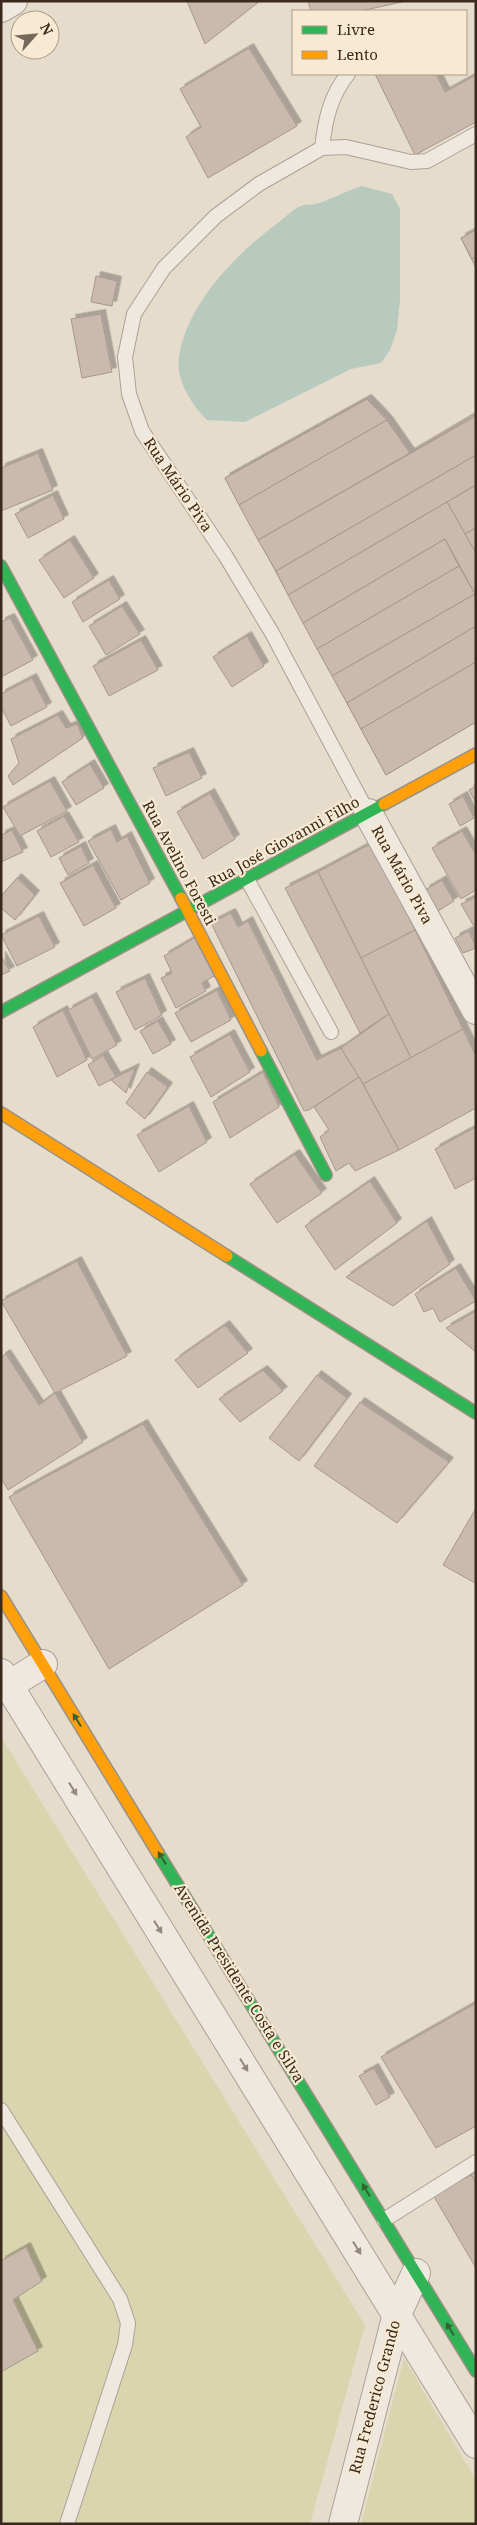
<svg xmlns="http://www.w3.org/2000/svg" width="477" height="2525" font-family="'Noto Serif',serif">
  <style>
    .green { fill: #d9d5ae }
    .water { fill: #b8cabd }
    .building { fill: #cabaad; stroke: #a6978c; filter: url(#shadow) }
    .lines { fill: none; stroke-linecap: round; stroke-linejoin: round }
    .lane-casing { stroke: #aba196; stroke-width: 16 }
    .street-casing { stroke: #aba196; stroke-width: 30 }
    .fast-casing { stroke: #9b9185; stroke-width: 14 }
    .slow-casing { stroke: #9b9185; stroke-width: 14 }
    .lane { stroke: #eee8df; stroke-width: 14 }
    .street { stroke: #eee8df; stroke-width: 28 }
    .fast { stroke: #30b455; stroke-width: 11 }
    .slow { stroke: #ff9f0a; stroke-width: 11 }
    .oneway { fill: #366133 }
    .oneway2 { fill: #94887e }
    .labels { text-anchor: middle; stroke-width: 4.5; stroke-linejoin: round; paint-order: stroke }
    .street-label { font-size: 15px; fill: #3a291d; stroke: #f7e9d2 }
  </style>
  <defs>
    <filter id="shadow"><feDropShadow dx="4.5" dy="-4.5" stdDeviation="0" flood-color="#0004"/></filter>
  </defs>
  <rect width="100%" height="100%" fill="#e6dccc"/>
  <g class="green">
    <path d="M1,1737L365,2325L310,2524H1Z"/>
    <path d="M404,2358L476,2480V2524H361Z"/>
  </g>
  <path class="water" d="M362,186L392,194L400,209V300L397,330L390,350L381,363L351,369L245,422L207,420C192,405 175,380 179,356C188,302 237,253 279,222C286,217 293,209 301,206C305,204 311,205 316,204C330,200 346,191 362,186Z"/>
  <g class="building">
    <path d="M187,1H260L205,44Z"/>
    <path d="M308,1H406L361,11H311Z"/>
    <path d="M249,48L297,126L208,178L186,137L201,127L180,89Z"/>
    <path d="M375,74H436L445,92L476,75V122L415,155Z"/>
    <path d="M476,230V268L461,238Z"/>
    <path d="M476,230V257L472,259L461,238Z"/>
    <path d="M96,276L117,281L112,306L91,302Z"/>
    <path d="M101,314L112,372L82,378L71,319Z"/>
    <path d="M367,399L387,420L410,453L476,414V722L386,775L225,478Z"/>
    <path d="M367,399L387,420L239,505L225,478Z"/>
    <path d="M476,416V455L276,571L258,540Z"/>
    <path d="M387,420L410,453L258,540L239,505Z"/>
    <path d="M38,453L53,490L1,511V468Z"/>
    <path d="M476,455V485L288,595L276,571Z"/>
    <path d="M476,485V528L465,534L447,502Z"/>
    <path d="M53,495L64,519L28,538L15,514Z"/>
    <path d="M447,502L476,553V596L445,539L303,623L288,595Z"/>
    <path d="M476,528V553L465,534Z"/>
    <path d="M445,539L459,566L317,649L303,623Z"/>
    <path d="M70,540L94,578L64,598L39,560Z"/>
    <path d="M459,566L475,594L332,676L317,649Z"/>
    <path d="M109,580L120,599L83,622L72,602Z"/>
    <path d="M475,594L476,626L347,703L332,676Z"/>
    <path d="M122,606L140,634L106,655L89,626Z"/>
    <path d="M10,618L33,660L1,677V622Z"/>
    <path d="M476,626V662L361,729L347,703Z"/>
    <path d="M247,636L264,666L232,687L213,657Z"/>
    <path d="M141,640L158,670L109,696L93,666Z"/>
    <path d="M476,662V722L386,775L361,729Z"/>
    <path d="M32,678L47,707L11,726L1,707V694Z"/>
    <path d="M58,715L66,728L77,724L83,738L13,785L8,776L19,763L11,739Z"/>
    <path d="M189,752L202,778L166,796L153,768Z"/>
    <path d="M90,764L104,788L76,805L62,782Z"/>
    <path d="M50,781L67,811L20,836L3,807Z"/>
    <path d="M476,786V803L469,790Z"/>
    <path d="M210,793L235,839L203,859L177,812Z"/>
    <path d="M463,796L474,818L460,826L449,804Z"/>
    <path d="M64,816L79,842L51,857L37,831Z"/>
    <path d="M111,829L117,842L127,836L150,883L121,900L88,841Z"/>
    <path d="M12,830L23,852L1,862V835Z"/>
    <path d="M462,831L476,855V890L461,899L432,848Z"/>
    <path d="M372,843L415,930L361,958L318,872Z"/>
    <path d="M81,846L89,863L68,875L59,858Z"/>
    <path d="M93,865L116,908L84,926L60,883Z"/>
    <path d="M318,872L389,1014L360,1033L285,888Z"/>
    <path d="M17,878L35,895L15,920L1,908V896Z"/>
    <path d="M442,880L454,901L438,911L425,890Z"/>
    <path d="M476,897V930L461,904Z"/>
    <path d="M231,913L238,927L248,921L317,1060L341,1048L359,1077L309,1110L304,1111L211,923Z"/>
    <path d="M39,916L55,947L17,966L1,935Z"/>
    <path d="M415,930L463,1029L411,1058L361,958Z"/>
    <path d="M469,931L476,948L463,953L455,938Z"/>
    <path d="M196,937L216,975L202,983L206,991L176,1008L161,978L172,973L164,956Z"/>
    <path d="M1,956L10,971L1,975Z"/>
    <path d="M145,978L162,1015L135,1030L116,992Z"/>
    <path d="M217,990L231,1020L191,1042L175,1013Z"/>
    <path d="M92,997L117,1045L92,1059L68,1010Z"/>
    <path d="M63,1010L87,1060L57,1077L33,1027Z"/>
    <path d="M389,1014L411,1058L363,1084L341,1048Z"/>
    <path d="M158,1021L171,1044L153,1054L140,1031Z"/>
    <path d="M463,1029L476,1056V1108L399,1150L363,1084Z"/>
    <path d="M230,1034L250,1072L211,1097L190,1057Z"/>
    <path d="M103,1055L116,1077L99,1086L88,1065Z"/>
    <path d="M135,1068L126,1093L111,1080L116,1077Z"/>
    <path d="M147,1072L168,1087L145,1119L126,1103Z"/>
    <path d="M263,1072L279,1107L230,1138L213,1102Z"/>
    <path d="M359,1077L399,1150L355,1171L349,1163L336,1171L320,1137L329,1130L314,1107Z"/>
    <path d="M189,1106L207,1142L159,1172L137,1135Z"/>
    <path d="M476,1127V1178L455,1189L435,1149Z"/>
    <path d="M295,1154L322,1193L277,1223L250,1184Z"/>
    <path d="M370,1181L397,1223L335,1270L305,1226Z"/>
    <path d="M427,1221L450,1264L393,1306L346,1277Z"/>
    <path d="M77,1261L127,1356L55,1393L1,1301Z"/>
    <path d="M456,1268L476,1301L440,1322L433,1308L424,1312L415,1294Z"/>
    <path d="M476,1311V1352L446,1328Z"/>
    <path d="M225,1325L248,1353L198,1388L175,1360Z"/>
    <path d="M6,1354L39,1405L55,1393L83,1442L8,1490L1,1478V1357Z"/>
    <path d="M263,1370L283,1391L240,1422L219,1399Z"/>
    <path d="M317,1375L347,1398L299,1461L269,1438Z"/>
    <path d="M360,1402L449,1462L397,1523L314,1466Z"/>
    <path d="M143,1424L243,1585L109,1669L9,1497Z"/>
    <path d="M476,1508V1582L475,1583L443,1565Z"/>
    <path d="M476,2003V2126L436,2148L381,2057Z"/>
    <path d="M374,2068L390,2097L376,2105L359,2076Z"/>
    <path d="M476,2172V2183L471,2175Z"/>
    <path d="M471,2175L476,2183V2268L433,2195Z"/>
    <path d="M26,2247L42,2281L13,2300L38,2351L1,2372V2261Z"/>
  </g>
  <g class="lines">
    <defs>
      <g id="lane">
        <path d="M322,148C325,121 330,96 348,74"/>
        <path d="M368,813L272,633L225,555L142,431L129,394L125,357L134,314L164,268L216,216L259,184L322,148L346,147L411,162L427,161L476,134"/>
        <path d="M247,879L331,1032"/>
        <path d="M1,2110L120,2299L128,2323L125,2345L67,2524"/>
        <path d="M384,2220L476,2162"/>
      </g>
      <g id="street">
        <path d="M1,8L13,1"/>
        <path d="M368,813L476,1010"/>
        <path d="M1,1673L476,2444"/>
        <path d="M9,1685L43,1664"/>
        <path d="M343,2524L397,2314L416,2273"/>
      </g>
      <g id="fast">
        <path d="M1,566L181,898"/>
        <path d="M1,1012L384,804"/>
        <path d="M261,1051L326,1175"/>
        <path d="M227,1256L476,1413"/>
        <path d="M158,1853L476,2371"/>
      </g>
      <g id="slow">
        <path d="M384,804L476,754"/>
        <path d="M181,898L261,1051"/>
        <path d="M1,1113L227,1256"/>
        <path d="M1,1596L158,1853"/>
      </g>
    </defs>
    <use href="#lane" class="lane-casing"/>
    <use href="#street" class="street-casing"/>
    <use href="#fast" class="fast-casing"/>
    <use href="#slow" class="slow-casing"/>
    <use href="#lane" class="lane"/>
    <use href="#street" class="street"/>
    <use href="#fast" class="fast"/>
    <use href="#slow" class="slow"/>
  </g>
  <defs><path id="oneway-solid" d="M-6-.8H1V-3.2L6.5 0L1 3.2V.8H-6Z" transform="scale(1.25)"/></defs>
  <g class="oneway">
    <use href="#oneway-solid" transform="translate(77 1720) rotate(-122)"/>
    <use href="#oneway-solid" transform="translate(162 1858) rotate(-122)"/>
    <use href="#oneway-solid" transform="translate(366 2190) rotate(-122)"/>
    <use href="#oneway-solid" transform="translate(450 2329) rotate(-121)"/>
  </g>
  <g class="oneway2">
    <use href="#oneway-solid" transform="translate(73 1789) rotate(58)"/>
    <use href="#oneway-solid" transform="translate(158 1927) rotate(58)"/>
    <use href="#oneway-solid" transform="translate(244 2065) rotate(58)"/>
    <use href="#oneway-solid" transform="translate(357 2248) rotate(58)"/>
  </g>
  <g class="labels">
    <g class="street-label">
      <text transform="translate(178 485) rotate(56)" y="5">Rua Mário Piva</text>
      <text transform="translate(284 842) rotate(-29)" y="5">Rua José Giovanni Filho</text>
      <text transform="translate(179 863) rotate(62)" y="5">Rua Avelino Foresti</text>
      <text transform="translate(402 875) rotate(61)" y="5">Rua Mário Piva</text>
      <text transform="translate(239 1983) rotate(58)" y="5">Avenida Presidente Costa e Silva</text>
      <text transform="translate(375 2397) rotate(-75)" y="5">Rua Frederico Grando</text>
    </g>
  </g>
  <rect width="477" height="2525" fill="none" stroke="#3a291d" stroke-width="5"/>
  <rect x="292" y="10" width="175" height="65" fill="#f7e9d2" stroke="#ab9c8a"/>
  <rect x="302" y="26" width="25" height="8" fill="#30b455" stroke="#ab9c8a"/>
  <text x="337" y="35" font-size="15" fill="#3a291d">Livre</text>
  <rect x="302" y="51" width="25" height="8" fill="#ff9f0a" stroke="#ab9c8a"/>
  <text x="337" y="60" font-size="15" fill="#3a291d">Lento</text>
  <g transform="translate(35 35) rotate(63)"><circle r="24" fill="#f7e9d2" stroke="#ab9c8a"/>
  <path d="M0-4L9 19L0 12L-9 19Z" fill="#76685a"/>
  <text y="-8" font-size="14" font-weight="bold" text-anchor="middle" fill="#3a291d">N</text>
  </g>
</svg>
